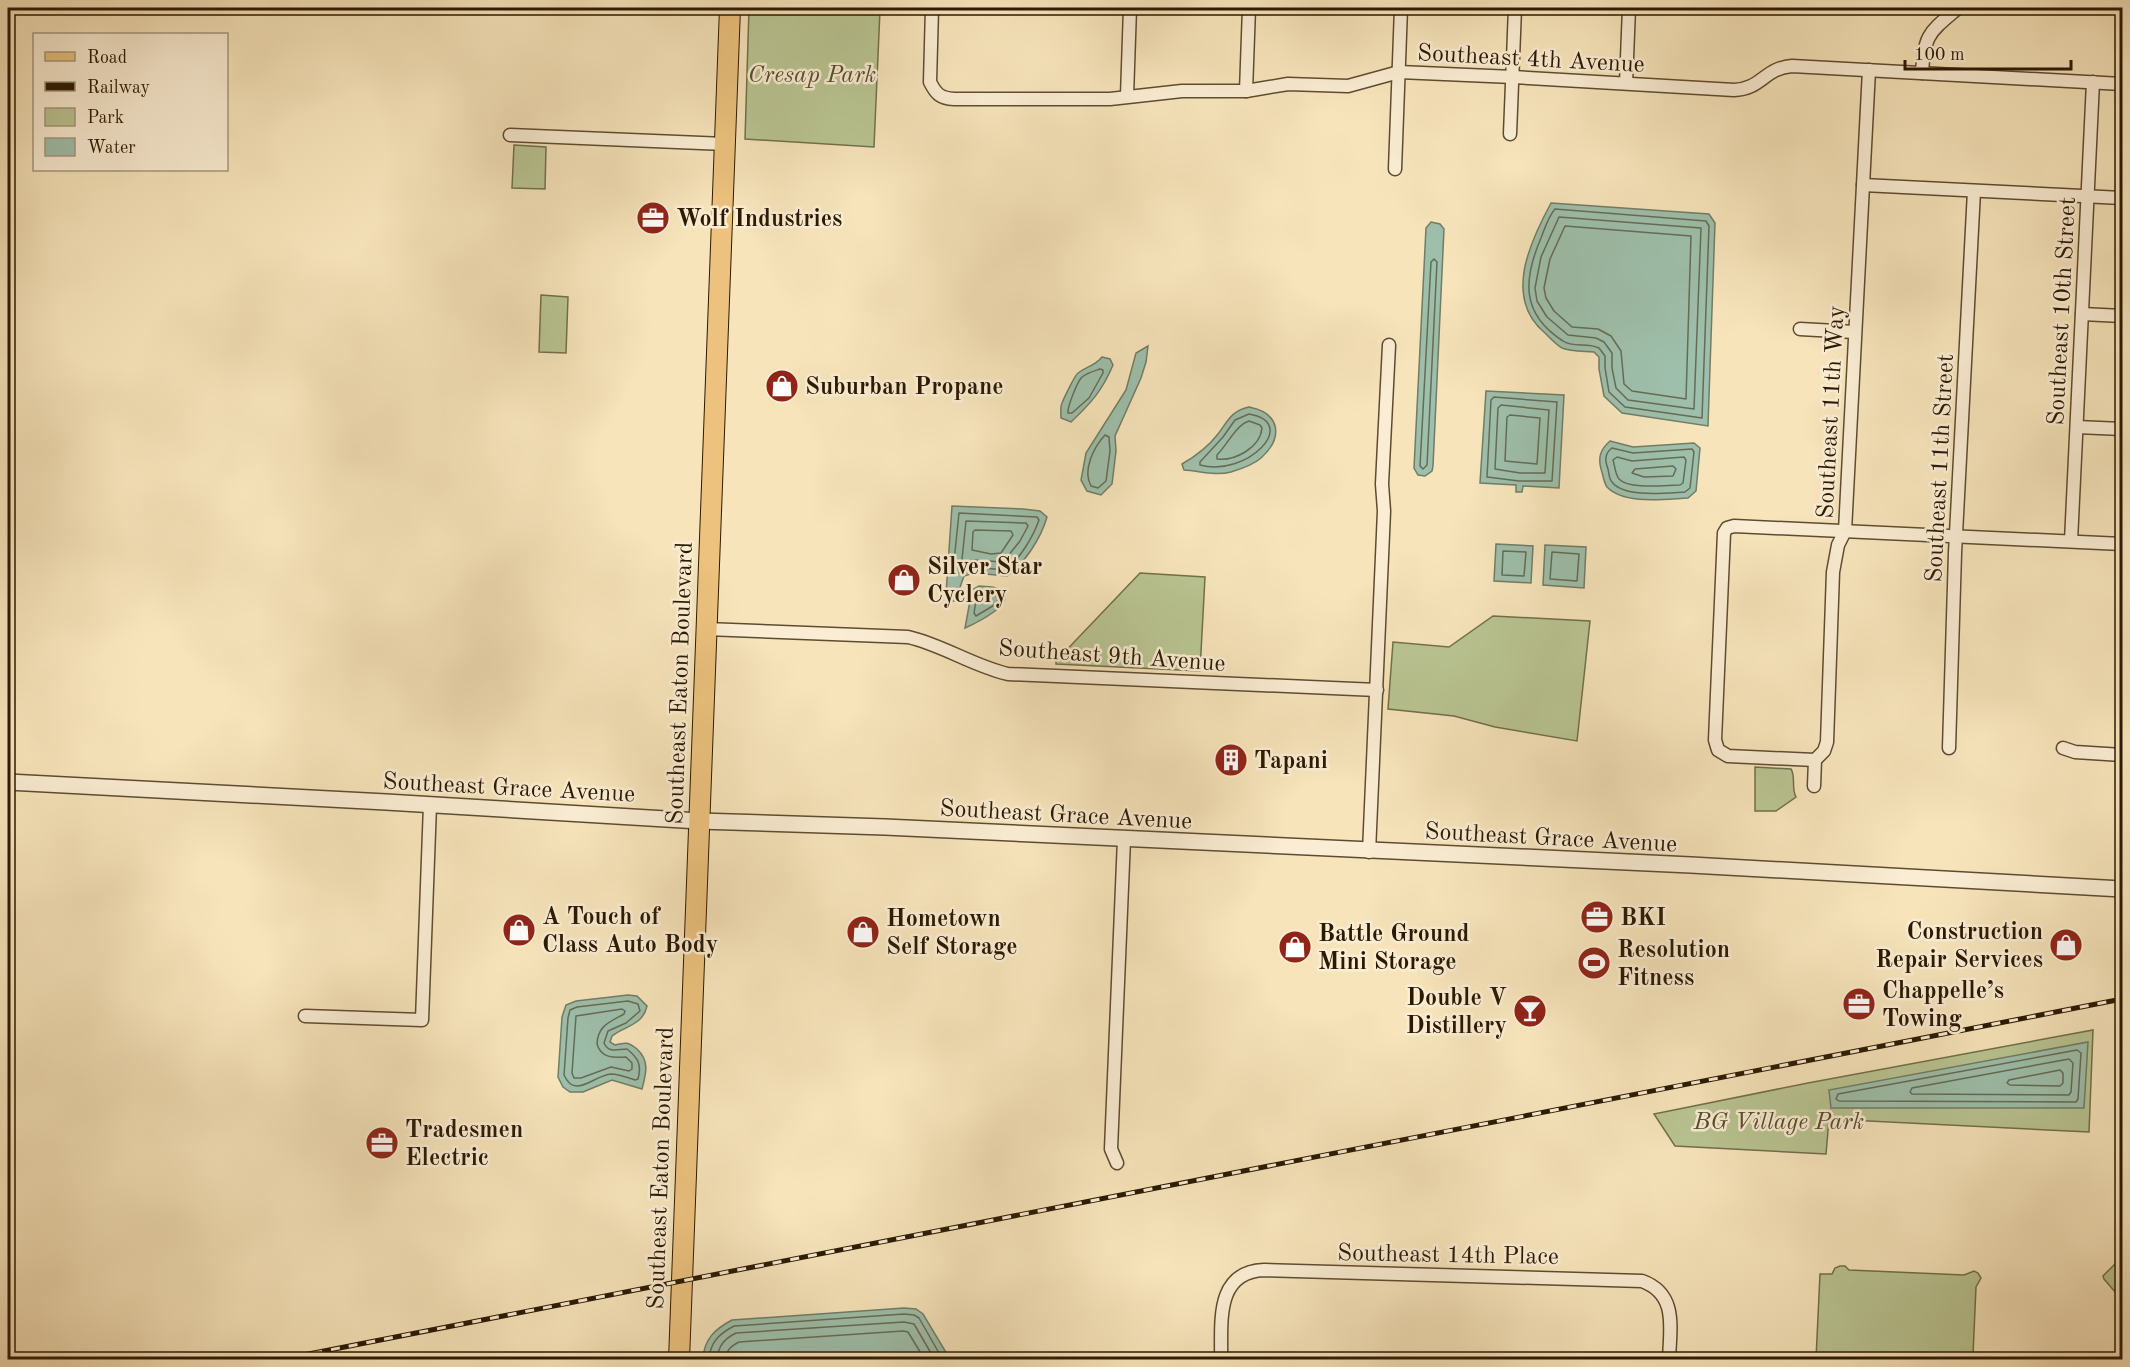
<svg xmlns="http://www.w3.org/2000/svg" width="2130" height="1367" font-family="'Old Standard TT',serif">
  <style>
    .green { fill: #b9c593; stroke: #726f4a; stroke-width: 1.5 }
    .water { fill: #9ebfab; stroke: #707d67; stroke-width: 1.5 }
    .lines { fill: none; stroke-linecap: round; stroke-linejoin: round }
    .shore { stroke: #646c56; stroke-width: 1.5 }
    .minor-casing { stroke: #5e4c30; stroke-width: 15 }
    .tertiary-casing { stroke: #5e4c30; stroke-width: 18 }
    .primary-casing { stroke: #2b1902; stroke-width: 22 }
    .minor { stroke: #faedd3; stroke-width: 12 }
    .tertiary { stroke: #faedd3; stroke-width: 15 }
    .primary { stroke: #ecc27e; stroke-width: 20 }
    .rail-casing { stroke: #2b1902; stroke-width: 5 }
    .rail { stroke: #faedd3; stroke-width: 3; stroke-dasharray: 9; stroke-linecap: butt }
    .labels { text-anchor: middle; stroke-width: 5; stroke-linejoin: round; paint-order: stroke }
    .street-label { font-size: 24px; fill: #2b1902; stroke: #faedd3 }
    .park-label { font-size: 24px; font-style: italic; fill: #564d2e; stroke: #faedd3 }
    .poi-label { font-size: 24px; font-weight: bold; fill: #2b1902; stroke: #faedd3; text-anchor: start }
  </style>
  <rect width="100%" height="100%" fill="#f7e4bb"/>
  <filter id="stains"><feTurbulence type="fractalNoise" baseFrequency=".00333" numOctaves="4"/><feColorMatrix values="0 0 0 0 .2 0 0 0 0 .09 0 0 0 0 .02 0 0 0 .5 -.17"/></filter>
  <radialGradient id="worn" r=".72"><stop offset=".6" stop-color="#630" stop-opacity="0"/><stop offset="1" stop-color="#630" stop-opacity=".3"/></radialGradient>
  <g class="green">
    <path d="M749,8L880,10L874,147L745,139Z"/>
    <path d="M514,145L546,147L545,189L512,188Z"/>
    <path d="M541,295L568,297L566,353L539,352Z"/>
    <path d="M1140,573L1205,577L1200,671L1056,664V661Z"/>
    <path d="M1493,616L1590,621L1577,741L1495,727L1454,716L1388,709L1393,642L1449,647Z"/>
    <path d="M1755,767L1791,769C1796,777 1791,788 1796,797L1776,811H1755Z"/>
    <path d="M2093,1030L2089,1132L1829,1119L1826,1154L1675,1146L1654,1114L1808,1083Z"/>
    <path d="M2122,1257V1300L2104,1279L2103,1276Z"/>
    <path d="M1840,1266H1845L1849,1270L1964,1275L1974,1271L1978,1273L1981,1278L1976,1287L1973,1355L1977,1359H1816L1820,1274H1832L1835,1268Z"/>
  </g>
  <g class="water">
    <path d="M1551,203L1709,214L1715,223L1708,426L1622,413L1604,396L1599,369V357L1594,352C1584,351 1572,352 1562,348C1556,345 1550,338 1545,333C1503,298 1530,242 1551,203Z"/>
    <path d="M1431,222L1440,224L1444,229L1433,466L1432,471L1425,476L1418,475L1414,468L1426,228Z"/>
    <path d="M1148,346L1146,362L1141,378L1115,436L1116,451L1112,484L1101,495L1087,491L1081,480L1086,453L1126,390L1136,353Z"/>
    <path d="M1102,357L1110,359L1113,365C1102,391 1091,403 1071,422L1061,418C1061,413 1060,407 1062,403C1064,398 1075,375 1078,373C1087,366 1095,366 1102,357Z"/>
    <path d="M1486,391L1564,395L1559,488L1523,486L1522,492H1516V485L1480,483Z"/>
    <path d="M1249,407C1280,413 1284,437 1261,458C1253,465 1241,469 1231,472C1215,476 1200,471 1184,470L1182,464C1196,456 1208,447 1218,434C1228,421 1231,411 1249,407Z"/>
    <path d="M1610,441L1633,447L1694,443L1700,448L1696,491L1688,498C1665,499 1624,505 1607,487C1604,483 1603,475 1601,469C1598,457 1600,450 1610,441Z"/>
    <path d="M952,506L1023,509L1040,511L1047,517C1041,538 1025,563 1007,576L974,573L964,576L955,601H949L946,594Z"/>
    <path d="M1496,544L1533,546L1531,583L1494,581Z"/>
    <path d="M1545,545L1586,547L1584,588L1543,585Z"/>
    <path d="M979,586C984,587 993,586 998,589C1023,601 974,624 965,628L972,590Z"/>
    <path d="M628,995L637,996L647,1006C643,1025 625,1026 612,1036L610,1042L615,1045C626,1042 628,1042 637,1049C650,1061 646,1074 642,1089L612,1080L583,1092H570L563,1087L558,1077L562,1017L566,1005L576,1001Z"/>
    <path d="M2088,1042L2084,1108H1831L1829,1090Z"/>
    <path d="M904,1308L916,1309L923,1314L950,1359H703C704,1339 715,1329 732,1320Z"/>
  </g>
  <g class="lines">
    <g class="shore">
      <path d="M1555,209L1706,221L1709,226L1702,418L1625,407L1609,392L1605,368V356L1599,348C1588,342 1573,348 1563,341C1521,314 1523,280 1541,238C1545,228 1548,217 1555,209Z"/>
      <path d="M1559,217L1701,228L1694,409L1628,400L1616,388L1612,368V353L1604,342L1596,338L1568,335L1547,317L1537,301L1535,288L1541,257Z"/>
      <path d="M1565,226L1691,236L1686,399L1632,391L1624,384L1621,351L1611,336L1598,329L1572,327L1554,311L1546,298L1544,288L1550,259Z"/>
      <path d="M1434,259L1437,262L1427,465L1423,469L1420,466L1431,262Z"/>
      <path d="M1100,369L1103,370V373L1089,398L1072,413H1068C1067,408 1077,382 1082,377C1087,373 1094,371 1100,369Z"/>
      <path d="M1494,397L1557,402L1552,481H1519L1487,477L1491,400Z"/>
      <path d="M1501,405L1549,410L1545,473H1520L1495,469L1498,408Z"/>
      <path d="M1249,414C1301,423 1246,478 1200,465V462L1223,437L1235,420Z"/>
      <path d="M1510,415L1540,418L1537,464L1505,461L1507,417Z"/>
      <path d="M1249,421L1260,425L1262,428C1260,448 1235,461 1217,459V455C1227,445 1236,425 1249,421Z"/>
      <path d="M1105,435L1109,437L1110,451L1106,481L1098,488L1091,486C1082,470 1094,447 1105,435Z"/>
      <path d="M1612,448L1633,453L1692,449L1694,452L1690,488L1685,492C1666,493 1624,498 1612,482C1609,479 1609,473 1608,469C1605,461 1604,454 1612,448Z"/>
      <path d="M1617,457L1632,461L1684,457L1686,460L1683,483L1680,485C1666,485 1629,490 1619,479C1615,474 1615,466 1613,460Z"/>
      <path d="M1673,466L1676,469L1673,476L1644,477L1632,473L1635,469Z"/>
      <path d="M959,513L1037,517L1039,520C1033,537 1020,559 1005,570L973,567L956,574L953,571Z"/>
      <path d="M966,521L1022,523H1026L1028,526L1020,541L1003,562L974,560L964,562L962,559Z"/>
      <path d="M975,530L1011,531L1013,535L1001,553L991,554L972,550L973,532Z"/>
      <path d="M1503,551L1526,552L1524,576L1502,575Z"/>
      <path d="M1552,552L1579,554L1577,581L1550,579Z"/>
      <path d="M981,592L995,595L998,599L996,604L976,616L974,613L977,595Z"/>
      <path d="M628,1001L638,1004L640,1011L626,1023L608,1031L604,1043C609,1054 618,1049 627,1049C638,1058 642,1064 638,1079L635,1080C629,1078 618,1074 611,1074C594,1075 575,1100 564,1075L568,1018L570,1010L577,1007Z"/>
      <path d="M622,1009L625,1011L624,1014C610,1022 598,1025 597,1044C601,1058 613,1058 626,1057L632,1063V1069L629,1071L611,1067L581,1078H574L572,1073L576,1016Z"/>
      <path d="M2077,1050L2081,1053L2078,1099L2076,1102L1839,1101L1836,1099L1838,1094Z"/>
      <path d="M2069,1059L2073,1063L2071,1092L2069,1095L1912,1094L1910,1092L1912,1088Z"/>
      <path d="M2060,1070L2063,1073V1083L2060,1086L2010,1085L2007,1083L2009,1080Z"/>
      <path d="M709,1360C710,1342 719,1334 734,1326L904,1314L914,1315L919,1318L943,1360"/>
      <path d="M717,1360C718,1346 724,1339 736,1333L904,1322L914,1324L935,1360"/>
      <path d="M726,1360C726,1350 731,1346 739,1342L903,1331L908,1332L925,1360"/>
    </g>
    <defs>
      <g id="minor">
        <path d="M932,8L930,82C936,94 940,98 954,99H1110L1182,91H1246L1288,84L1348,86L1399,72L1513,77L1734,90C1762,89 1764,68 1792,66L2122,84"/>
        <path d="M1922,73C1924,34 1930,32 1958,8"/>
        <path d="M1626,83L1629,8"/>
        <path d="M1246,91L1249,8"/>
        <path d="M1127,96L1130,8"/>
        <path d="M1510,134L1515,8"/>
        <path d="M510,135L725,144"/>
        <path d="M1395,169L1401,8"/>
        <path d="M1863,185L2122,198"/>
        <path d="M2082,314L2122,316"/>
        <path d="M1800,329L1854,332"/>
        <path d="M2077,427L2122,429"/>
        <path d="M2071,541L2093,82"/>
        <path d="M706,629L908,637C943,645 973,666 1008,674L1377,690"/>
        <path d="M1949,748L1955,553L1974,191"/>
        <path d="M2063,748L2075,752L2122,755"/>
        <path d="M1815,760L1728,756L1718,750L1715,740L1724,533L1727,528L1734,526L2122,544"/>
        <path d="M1814,786L1815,760L1824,751L1827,742L1833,572L1838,545L1845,531L1869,70"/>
        <path d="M1369,852L1384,511L1382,484L1389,345"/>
        <path d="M305,1016L422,1020L430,805"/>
        <path d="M1117,1163L1111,1149L1124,839"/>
        <path d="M1221,1360C1222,1324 1214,1272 1264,1270L1642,1281C1678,1294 1670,1328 1669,1360"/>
      </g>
      <path id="tertiary" d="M8,782L386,802L699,821L885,827L1691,865L2122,889"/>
      <path id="primary" d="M679,1360L730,8"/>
    </defs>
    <use href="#minor" class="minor-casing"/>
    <use href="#tertiary" class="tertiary-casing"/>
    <use href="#primary" class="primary-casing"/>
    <use href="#minor" class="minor"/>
    <use href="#tertiary" class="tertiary"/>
    <use href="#primary" class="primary"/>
    <defs>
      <path id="rail" d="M278,1360L2122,999"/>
    </defs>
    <use href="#rail" class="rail-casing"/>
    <use href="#rail" class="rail"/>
  </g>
  <defs>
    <symbol id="office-disc" viewBox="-11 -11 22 22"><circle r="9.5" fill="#8f2418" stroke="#faedd3"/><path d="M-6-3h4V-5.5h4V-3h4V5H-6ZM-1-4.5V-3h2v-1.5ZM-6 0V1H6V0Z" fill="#fff"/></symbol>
    <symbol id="shop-disc" viewBox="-11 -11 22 22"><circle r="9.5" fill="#8f2418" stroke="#faedd3"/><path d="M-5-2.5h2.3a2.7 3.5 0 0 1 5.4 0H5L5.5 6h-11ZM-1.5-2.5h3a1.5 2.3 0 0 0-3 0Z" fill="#fff"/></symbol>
    <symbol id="building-disc" viewBox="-11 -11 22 22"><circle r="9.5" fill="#8f2418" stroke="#faedd3"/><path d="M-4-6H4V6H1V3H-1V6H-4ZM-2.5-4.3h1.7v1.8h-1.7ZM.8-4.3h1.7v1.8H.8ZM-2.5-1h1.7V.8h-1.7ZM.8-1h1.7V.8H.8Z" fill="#fff"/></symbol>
    <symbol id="stadium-disc" viewBox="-11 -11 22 22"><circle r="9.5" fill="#8f2418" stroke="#faedd3"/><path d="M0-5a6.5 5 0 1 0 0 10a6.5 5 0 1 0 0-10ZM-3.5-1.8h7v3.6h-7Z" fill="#fff"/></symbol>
    <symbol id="bar-disc" viewBox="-11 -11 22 22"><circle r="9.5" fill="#8f2418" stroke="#faedd3"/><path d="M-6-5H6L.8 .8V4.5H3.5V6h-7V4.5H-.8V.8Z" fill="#fff"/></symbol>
  </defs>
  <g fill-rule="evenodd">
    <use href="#office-disc" x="634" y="199" width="38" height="38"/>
    <use href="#shop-disc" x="763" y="367" width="38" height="38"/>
    <use href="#shop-disc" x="885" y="561" width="38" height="38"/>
    <use href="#building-disc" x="1212" y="741" width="38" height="38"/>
    <use href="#office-disc" x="1578" y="898" width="38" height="38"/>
    <use href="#shop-disc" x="500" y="911" width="38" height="38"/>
    <use href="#shop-disc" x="844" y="913" width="38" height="38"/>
    <use href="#shop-disc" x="2047" y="926" width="38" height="38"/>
    <use href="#shop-disc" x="1276" y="928" width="38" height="38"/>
    <use href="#stadium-disc" x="1575" y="944" width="38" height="38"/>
    <use href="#office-disc" x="1840" y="985" width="38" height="38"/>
    <use href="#bar-disc" x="1511" y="992" width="38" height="38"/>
    <use href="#office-disc" x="363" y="1124" width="38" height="38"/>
  </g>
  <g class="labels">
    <g class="street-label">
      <text transform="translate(1531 58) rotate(3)" y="8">Southeast 4th Avenue</text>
      <text transform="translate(2061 311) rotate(-87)" y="8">Southeast 10th Street</text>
      <text transform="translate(1830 412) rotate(-87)" y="8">Southeast 11th Way</text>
      <text transform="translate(1939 468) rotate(-87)" y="8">Southeast 11th Street</text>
      <text transform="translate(1112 655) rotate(4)" y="8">Southeast 9th Avenue</text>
      <text transform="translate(679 683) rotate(-88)" y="8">Southeast Eaton Boulevard</text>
      <text transform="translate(509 787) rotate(3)" y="8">Southeast Grace Avenue</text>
      <text transform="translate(1066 814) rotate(3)" y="8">Southeast Grace Avenue</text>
      <text transform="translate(1551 837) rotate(3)" y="8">Southeast Grace Avenue</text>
      <text transform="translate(660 1168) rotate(-88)" y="8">Southeast Eaton Boulevard</text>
      <text transform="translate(1448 1254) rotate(1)" y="8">Southeast 14th Place</text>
    </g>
    <g class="park-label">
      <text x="812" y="82">Cresap Park</text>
      <text x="1779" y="1129">BG Village Park</text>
    </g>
    <g class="poi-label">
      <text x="676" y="226">Wolf Industries</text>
      <text x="805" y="394">Suburban Propane</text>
      <text x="927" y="574">Silver Star<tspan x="927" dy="28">Cyclery</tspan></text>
      <text x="1254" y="768">Tapani</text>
      <text x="542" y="924">A Touch of<tspan x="542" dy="28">Class Auto Body</tspan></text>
      <text x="1620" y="925">BKI</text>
      <text x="886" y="926">Hometown<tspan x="886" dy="28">Self Storage</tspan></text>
      <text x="2043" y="939" text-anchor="end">Construction<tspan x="2043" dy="28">Repair Services</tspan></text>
      <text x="1318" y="941">Battle Ground<tspan x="1318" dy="28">Mini Storage</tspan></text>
      <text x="1617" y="957">Resolution<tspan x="1617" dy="28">Fitness</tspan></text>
      <text x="1882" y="998">Chappelle’s<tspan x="1882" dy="28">Towing</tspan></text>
      <text x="1507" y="1005" text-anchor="end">Double V<tspan x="1507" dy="28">Distillery</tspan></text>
      <text x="405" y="1137">Tradesmen<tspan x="405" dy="28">Electric</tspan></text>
    </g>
  </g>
  <rect width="2130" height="1367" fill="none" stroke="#f7e4bb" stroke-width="30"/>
  <rect x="9" y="9" width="2112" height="1349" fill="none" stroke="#2b1902" stroke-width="3"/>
  <rect x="15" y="15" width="2100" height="1337" fill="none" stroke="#2b1902" stroke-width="1.5"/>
  <rect x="33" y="33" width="195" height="138" fill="#faedd3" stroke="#a7987f" stroke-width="1.5"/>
  <rect x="45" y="52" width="30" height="9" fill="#ecc27e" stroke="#a7987f" stroke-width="1.5"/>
  <text x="87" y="63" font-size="18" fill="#2b1902">Road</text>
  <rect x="45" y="82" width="30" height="9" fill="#2b1902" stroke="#a7987f" stroke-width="1.5"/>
  <text x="87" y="93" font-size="18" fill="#2b1902">Railway</text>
  <rect x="45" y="108" width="30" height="18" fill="#b9c593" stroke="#a7987f" stroke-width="1.5"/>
  <text x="87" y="123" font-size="18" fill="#2b1902">Park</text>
  <rect x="45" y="138" width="30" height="18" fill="#9ebfab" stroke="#a7987f" stroke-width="1.5"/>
  <text x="87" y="153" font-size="18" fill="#2b1902">Water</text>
  <path d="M1905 60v9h166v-9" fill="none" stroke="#2b1902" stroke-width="3"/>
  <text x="1914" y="60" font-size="18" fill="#2b1902" stroke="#faedd3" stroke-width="4.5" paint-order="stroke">100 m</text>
  <rect width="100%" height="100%" filter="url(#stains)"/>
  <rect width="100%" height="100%" fill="url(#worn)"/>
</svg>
